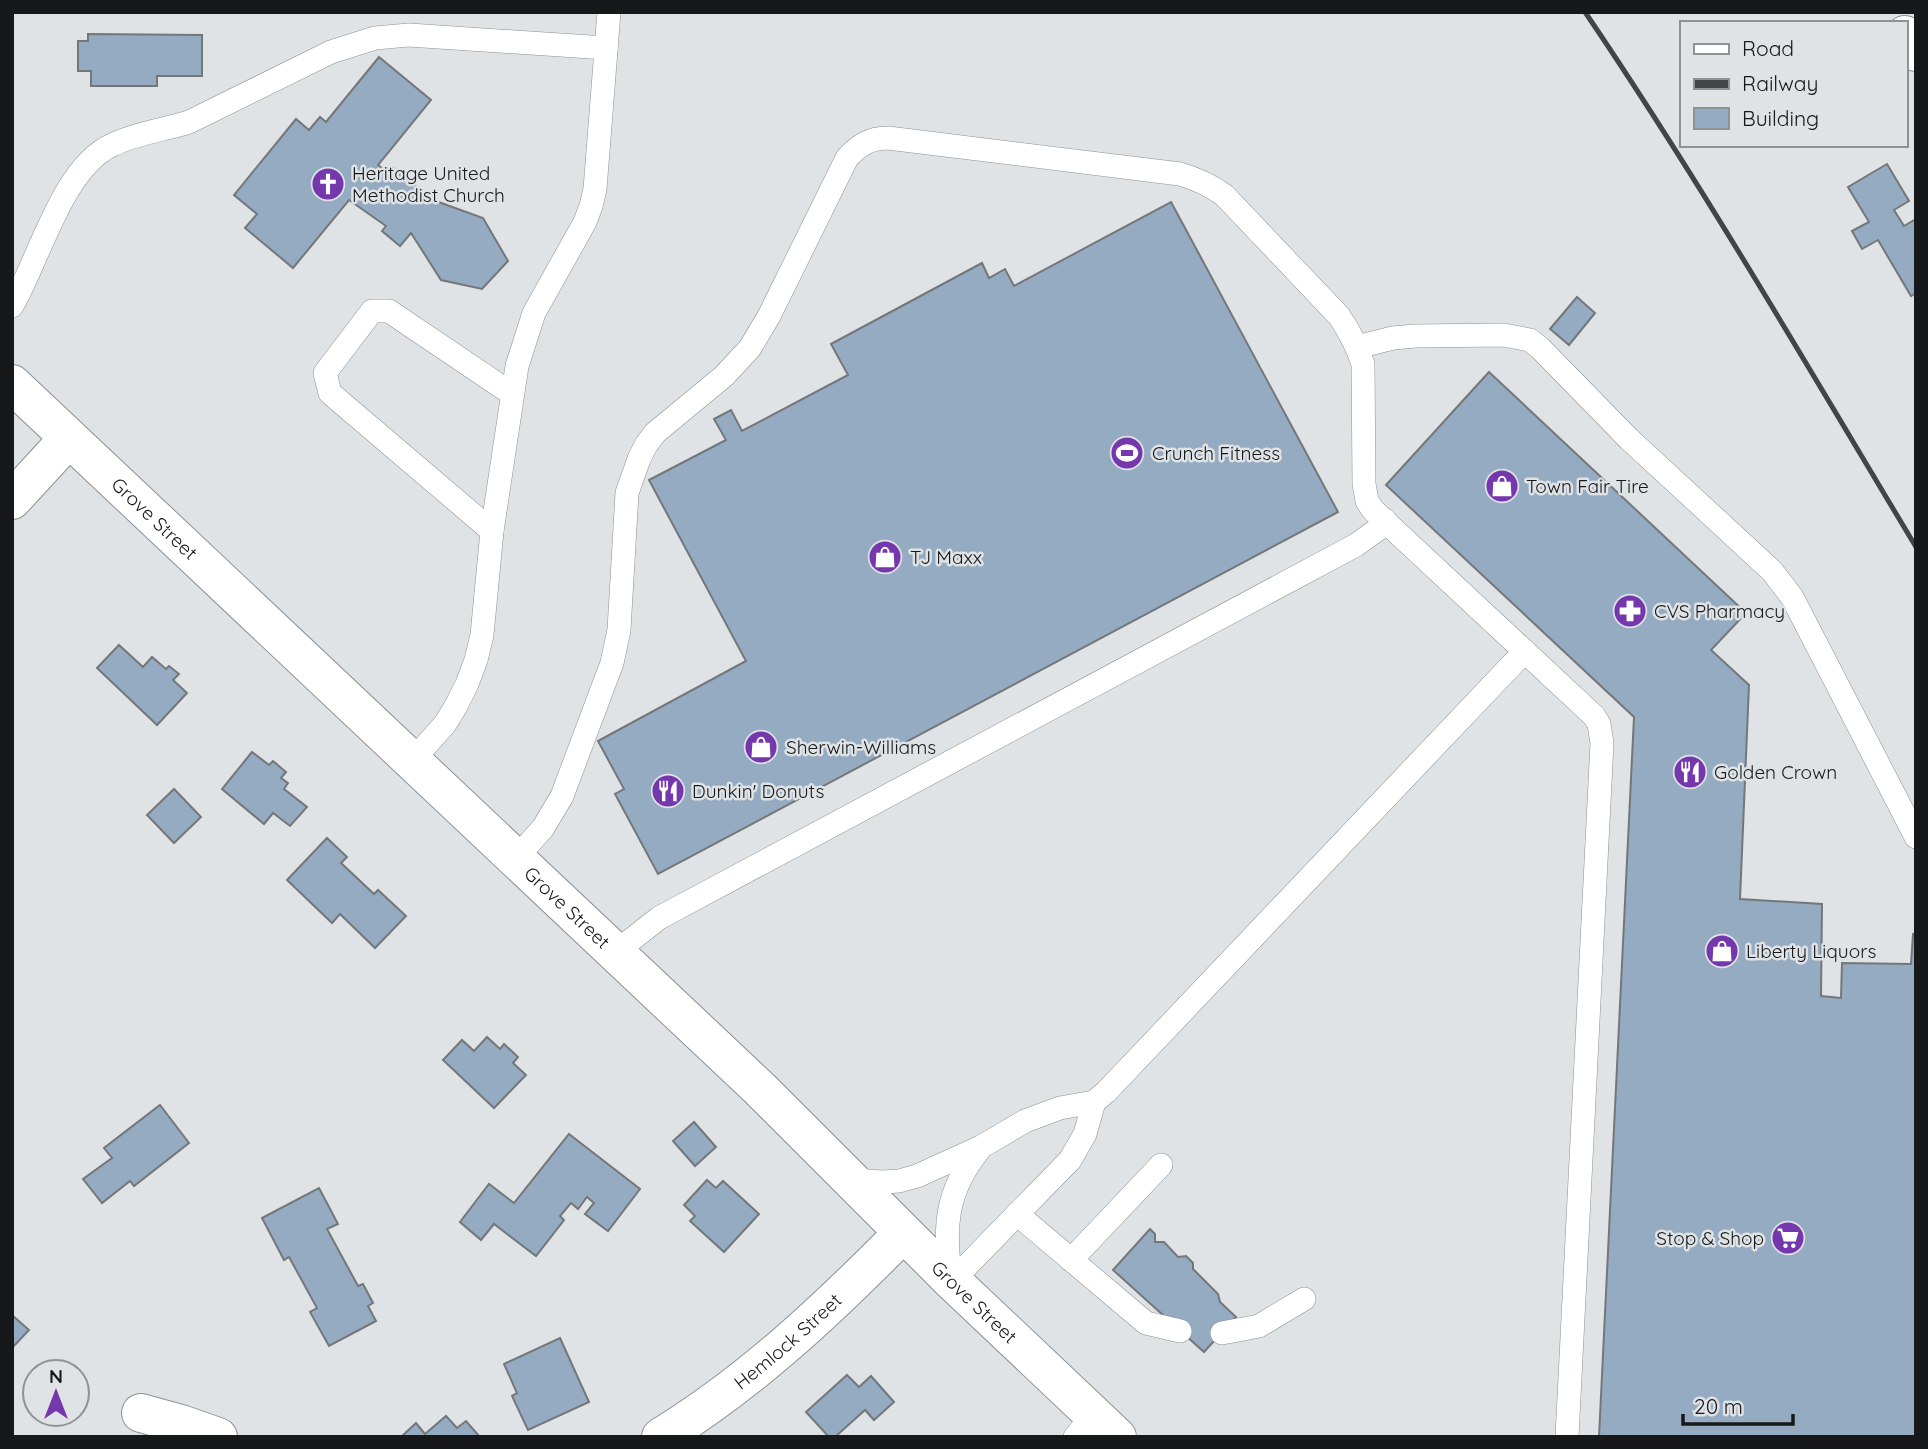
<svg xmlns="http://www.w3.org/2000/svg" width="1928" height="1449" font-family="Quicksand,sans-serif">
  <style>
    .building { fill: #95abc2; stroke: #74777a; stroke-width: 2 }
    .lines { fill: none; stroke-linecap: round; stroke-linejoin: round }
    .lane-casing { stroke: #8d9094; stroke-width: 24 }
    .street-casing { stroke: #8d9094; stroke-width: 40 }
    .secondary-casing { stroke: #8d9094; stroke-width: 40 }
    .lane { stroke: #fff; stroke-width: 23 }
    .street { stroke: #fff; stroke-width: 38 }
    .secondary { stroke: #fff; stroke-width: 38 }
    .rail { stroke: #424546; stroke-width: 5 }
    .labels { text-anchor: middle; stroke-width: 5; stroke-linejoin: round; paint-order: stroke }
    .poi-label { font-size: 19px; fill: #161819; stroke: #dfe3e6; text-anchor: start }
    .street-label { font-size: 19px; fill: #161819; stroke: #dfe3e6 }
  </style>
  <rect width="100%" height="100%" fill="#dfe3e6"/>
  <g class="building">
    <path d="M88,34L202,35V76H157V86H91V71H78V41H88Z"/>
    <path d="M379,57L431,100L378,165L387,172L392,167L433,200L483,218L508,261L482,289L441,280L411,233L400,246L382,231L386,226L349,200L293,268L245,228L257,214L234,195L296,119L309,130L320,117L326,122Z"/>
    <path d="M1887,164L1909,201L1894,210L1904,226L1916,219V293L1911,296L1878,240L1862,249L1852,231L1869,222L1848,187Z"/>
    <path d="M1171,202L1338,512L658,874L615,794L624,789L598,741L746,661L649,480L726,440L714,419L731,410L742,431L848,375L831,344L982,263L989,278L1005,269L1014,286Z"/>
    <path d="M1577,297L1595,313L1569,345L1550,329Z"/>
    <path d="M1489,372L1746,613L1711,650L1749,685L1740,899L1822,904L1821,996L1841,998L1842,963L1911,964L1913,934L1916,933V1437H1599L1634,717L1386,485Z"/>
    <path d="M119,645L143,667L152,657L166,669L169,666L179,674L173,680L187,693L157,725L97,668Z"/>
    <path d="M252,752L269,765L273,761L286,772L281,778L288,783L284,789L307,807L290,826L273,813L264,824L222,789Z"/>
    <path d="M174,789L201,817L174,843L147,815Z"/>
    <path d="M327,838L347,857L341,863L374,894L378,890L406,916L375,948L340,914L332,923L287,880Z"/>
    <path d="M487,1037L500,1049L504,1044L518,1057L513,1063L526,1075L494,1108L443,1060L462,1040L474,1051Z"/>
    <path d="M160,1105L189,1143L134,1186L130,1181L102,1203L83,1179L112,1158L104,1148Z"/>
    <path d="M694,1122L716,1147L695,1166L673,1141Z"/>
    <path d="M569,1134L640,1189L608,1231L585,1214L594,1203L587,1197L578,1209L571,1203L560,1216L564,1220L536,1256L494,1224L481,1240L460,1222L489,1184L514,1203Z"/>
    <path d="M707,1180L716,1188L723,1181L759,1214L724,1252L690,1221L695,1216L684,1205Z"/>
    <path d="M319,1188L338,1224L327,1229L358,1286L363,1284L373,1303L368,1306L376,1321L329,1346L310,1312L317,1308L289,1257L284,1260L262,1218Z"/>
    <path d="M1150,1229L1155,1234V1242H1164L1178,1257L1186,1256L1193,1263V1269L1218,1294L1220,1302L1236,1317L1204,1352L1113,1270Z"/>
    <path d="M12,1315L29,1330L12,1348Z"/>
    <path d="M560,1338L589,1402L528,1430L512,1396L517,1393L504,1364Z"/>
    <path d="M847,1375L859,1387L871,1376L894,1402L874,1420L865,1410L835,1437H829L806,1412Z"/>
    <path d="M446,1416L457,1428L466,1421L480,1437H401L416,1423L425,1434Z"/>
  </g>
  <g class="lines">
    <defs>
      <g id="lane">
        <path d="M12,306C39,260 62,168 112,145C136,133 164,130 189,122L331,52L375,38L409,35L606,48"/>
        <path d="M1357,347L1393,338L1415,336L1504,335L1530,340L1540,348L1629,439L1772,571L1792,597L1916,837"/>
        <path d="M492,531L330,393L325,373L372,311H389L512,394"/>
        <path d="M413,760L445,724L456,706L467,684L476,660L482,635L492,531L517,366L534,313L585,222L591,206L595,189L609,12"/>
        <path d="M516,858L543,828L562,796L612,663L619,630L627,493L639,459L646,445L655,433L724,376L750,348L769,316L847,158C859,145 870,138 888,138L1180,174C1197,179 1210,185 1224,195L1339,316C1350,332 1357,346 1363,364L1364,484L1367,501L1373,510L1594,716L1599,724L1602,743L1567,1437"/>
        <path d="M617,954L631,940L659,918L1356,545L1377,530L1385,520"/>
        <path d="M849,1176L867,1181L883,1182L899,1181L917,1176L981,1147L1025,1121L1060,1108L1094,1102L1106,1092L1525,651"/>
        <path d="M1017,1214L1146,1323L1180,1331"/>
        <path d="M1071,1260L1161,1165"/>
        <path d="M951,1279C943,1228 946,1191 979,1150"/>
        <path d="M952,1281L1070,1160L1085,1134L1094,1102"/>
        <path d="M1222,1333L1259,1326L1304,1299"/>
        <path d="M1075,1437L1093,1415"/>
      </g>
      <g id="street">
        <path d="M1905,35L1916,52"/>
        <path d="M12,500L69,438"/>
        <path d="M141,1413L181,1424L218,1437"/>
        <path id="s1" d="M661,1437C751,1382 829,1308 903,1233"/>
      </g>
      <g id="secondary">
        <path id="s2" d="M12,384L760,1089L952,1281L1117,1437"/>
      </g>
    </defs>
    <use href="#lane" class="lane-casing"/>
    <use href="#street" class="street-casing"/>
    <use href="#secondary" class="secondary-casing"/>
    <use href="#lane" class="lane"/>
    <use href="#street" class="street"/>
    <use href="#secondary" class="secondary"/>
    <path class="rail" d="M1585,12C1703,186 1808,367 1916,547"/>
  </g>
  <defs>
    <symbol id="church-disc" viewBox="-11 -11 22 22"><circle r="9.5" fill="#7537ac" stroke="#dfe3e6"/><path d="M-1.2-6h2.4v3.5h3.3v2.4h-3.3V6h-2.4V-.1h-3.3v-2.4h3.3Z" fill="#fff"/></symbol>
    <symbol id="stadium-disc" viewBox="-11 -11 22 22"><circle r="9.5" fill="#7537ac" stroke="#dfe3e6"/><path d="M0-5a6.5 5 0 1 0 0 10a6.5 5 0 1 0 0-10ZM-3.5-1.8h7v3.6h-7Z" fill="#fff"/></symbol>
    <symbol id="shop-disc" viewBox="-11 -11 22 22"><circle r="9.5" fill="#7537ac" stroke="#dfe3e6"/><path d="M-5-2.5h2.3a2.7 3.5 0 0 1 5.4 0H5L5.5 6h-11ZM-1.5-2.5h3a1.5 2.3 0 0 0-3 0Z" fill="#fff"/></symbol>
    <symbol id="pharmacy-disc" viewBox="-11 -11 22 22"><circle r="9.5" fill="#7537ac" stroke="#dfe3e6"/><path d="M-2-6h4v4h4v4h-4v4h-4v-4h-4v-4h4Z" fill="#fff"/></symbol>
    <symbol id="restaurant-disc" viewBox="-11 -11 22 22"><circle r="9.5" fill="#7537ac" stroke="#dfe3e6"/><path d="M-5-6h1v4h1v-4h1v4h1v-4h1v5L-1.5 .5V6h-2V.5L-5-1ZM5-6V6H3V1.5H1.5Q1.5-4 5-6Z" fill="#fff"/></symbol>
    <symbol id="supermarket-disc" viewBox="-11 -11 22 22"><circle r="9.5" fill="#7537ac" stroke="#dfe3e6"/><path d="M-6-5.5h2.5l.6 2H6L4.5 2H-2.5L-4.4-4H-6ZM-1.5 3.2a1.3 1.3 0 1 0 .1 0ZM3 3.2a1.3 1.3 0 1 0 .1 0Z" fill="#fff"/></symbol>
  </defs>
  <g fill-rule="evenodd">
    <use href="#church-disc" x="309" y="165" width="38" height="38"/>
    <use href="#stadium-disc" x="1108" y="434" width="38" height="38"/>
    <use href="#shop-disc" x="1483" y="467" width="38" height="38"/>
    <use href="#shop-disc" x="866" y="538" width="38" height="38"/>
    <use href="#pharmacy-disc" x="1611" y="592" width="38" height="38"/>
    <use href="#shop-disc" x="742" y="728" width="38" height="38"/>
    <use href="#restaurant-disc" x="1671" y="753" width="38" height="38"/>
    <use href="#restaurant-disc" x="649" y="772" width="38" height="38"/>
    <use href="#shop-disc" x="1703" y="932" width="38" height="38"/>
    <use href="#supermarket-disc" x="1769" y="1219" width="38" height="38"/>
  </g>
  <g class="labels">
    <g class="poi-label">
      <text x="352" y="180">Heritage United<tspan x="352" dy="22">Methodist Church</tspan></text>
      <text x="1152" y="460">Crunch Fitness</text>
      <text x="1526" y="493">Town Fair Tire</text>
      <text x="910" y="564">TJ Maxx</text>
      <text x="1654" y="618">CVS Pharmacy</text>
      <text x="786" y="754">Sherwin-Williams</text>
      <text x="1714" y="779">Golden Crown</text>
      <text x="692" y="798">Dunkin' Donuts</text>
      <text x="1746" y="958">Liberty Liquors</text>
      <text x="1764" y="1245" text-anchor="end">Stop &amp; Shop</text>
    </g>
    <g class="street-label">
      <text dy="7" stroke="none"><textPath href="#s2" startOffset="196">Grove Street</textPath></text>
      <text dy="7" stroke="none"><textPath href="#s2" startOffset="763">Grove Street</textPath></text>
      <text dy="7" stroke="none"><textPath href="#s2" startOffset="1330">Grove Street</textPath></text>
      <text dy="7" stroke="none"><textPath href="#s1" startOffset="159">Hemlock Street</textPath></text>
    </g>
  </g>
  <rect width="1928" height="1449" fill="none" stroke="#161819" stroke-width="28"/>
  <rect x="1680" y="21" width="228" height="126" fill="#dfe3e6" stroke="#8f9294" stroke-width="2"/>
  <rect x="1694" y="44" width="35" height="10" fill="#ffffff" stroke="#8f9294" stroke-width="2"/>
  <text x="1742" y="56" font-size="21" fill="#161819">Road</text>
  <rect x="1694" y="79" width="35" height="10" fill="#424546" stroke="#8f9294" stroke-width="2"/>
  <text x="1742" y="91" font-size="21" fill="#161819">Railway</text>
  <rect x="1694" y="108" width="35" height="21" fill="#95abc2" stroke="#8f9294" stroke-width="2"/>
  <text x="1742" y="126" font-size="21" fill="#161819">Building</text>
  <g transform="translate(56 1393)"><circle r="33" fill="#dfe3e6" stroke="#8f9294" stroke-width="2"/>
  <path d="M0-5L12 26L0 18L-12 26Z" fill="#7537ac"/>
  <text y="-10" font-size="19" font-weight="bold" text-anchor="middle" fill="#161819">N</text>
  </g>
  <path d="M1683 1414v10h110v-10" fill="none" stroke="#161819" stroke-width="3.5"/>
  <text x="1694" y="1414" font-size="21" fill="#161819" stroke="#dfe3e6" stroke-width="5" paint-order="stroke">20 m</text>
</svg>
